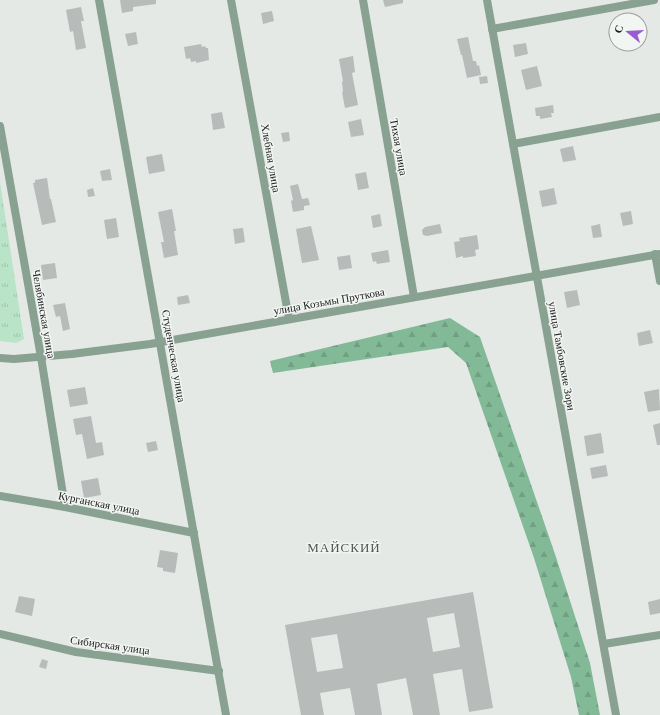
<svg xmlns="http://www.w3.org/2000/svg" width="660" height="715" font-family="'Times New Roman',serif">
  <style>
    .grass { fill: url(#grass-tufts) }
    .forest { fill: url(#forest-firs) }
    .building { fill: #b7bbb9; fill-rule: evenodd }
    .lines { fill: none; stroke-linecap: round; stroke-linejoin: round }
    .street { stroke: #89a191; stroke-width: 8 }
    .labels { text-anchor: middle; stroke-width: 3; stroke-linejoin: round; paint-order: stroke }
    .street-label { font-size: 11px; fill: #1a1b1a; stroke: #f2f6f3 }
    .quarter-label { font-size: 13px; letter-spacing: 1px; fill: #515552; stroke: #f2f6f3 }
  </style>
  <defs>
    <pattern id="grass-tufts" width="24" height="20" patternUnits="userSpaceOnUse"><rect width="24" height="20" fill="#bae4c8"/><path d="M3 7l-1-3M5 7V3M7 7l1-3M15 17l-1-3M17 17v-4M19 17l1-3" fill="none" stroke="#9fc3ab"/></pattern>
    <pattern id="forest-firs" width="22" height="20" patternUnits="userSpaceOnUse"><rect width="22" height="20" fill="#82ba97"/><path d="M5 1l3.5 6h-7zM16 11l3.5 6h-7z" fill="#709f82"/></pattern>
  </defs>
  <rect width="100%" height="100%" fill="#e4e9e6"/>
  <path class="grass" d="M0,182L24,339L16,343L0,341Z"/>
  <path class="forest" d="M450,318L480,337L555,554L590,663L600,715H579L571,677L534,558L466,363L448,347L273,373L270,361Z"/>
  <g class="building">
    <path d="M120,0H156V4L133,7V11L122,13Z"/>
    <path d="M383,0H403V3L385,7Z"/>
    <path d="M81,7L84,21H81L86,48L76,50L73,31L70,32L66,10Z"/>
    <path d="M272,11L274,21L263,24L261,13Z"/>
    <path d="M136,32L138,44L128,46L125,34Z"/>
    <path d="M468,37L473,61H476L477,66L479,65L481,75L467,78L462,55H461L457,39Z"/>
    <path d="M526,43L528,54L515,57L513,45Z"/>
    <path d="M201,44L202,47L205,46L206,48H208L209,60L196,63V61L191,62L190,58L186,59L184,47Z"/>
    <path d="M353,56L355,72L352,73L358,105L345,108L342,92H343L342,82L343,81L339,59Z"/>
    <path d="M537,66L542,86L526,90L521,70Z"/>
    <path d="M487,76L488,83L480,84L479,77Z"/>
    <path d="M553,105L554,113H551L552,117L540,119V116H536L535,108Z"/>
    <path d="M222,112L225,128L213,130L211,114Z"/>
    <path d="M361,119L364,135L351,137L348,122Z"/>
    <path d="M289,132L290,141L283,142L281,133Z"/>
    <path d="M573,146L576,160L563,162L560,149Z"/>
    <path d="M162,154L165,171L149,174L146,157Z"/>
    <path d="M110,169L112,180L102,181L100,171Z"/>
    <path d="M366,172L369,188L358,190L355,174Z"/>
    <path d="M47,178L50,199H51L56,222L42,225L33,183H35V180Z"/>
    <path d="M298,184L302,199L308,198L310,205L304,206V210L293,212L291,201L293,200L290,186Z"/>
    <path d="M93,188L95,196L88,197L87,190Z"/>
    <path d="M554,188L557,204L542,207L539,191Z"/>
    <path d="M172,209L176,231H174L178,255L164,258L161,242H164L158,212Z"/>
    <path d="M631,211L633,224L623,226L620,213Z"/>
    <path d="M380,214L382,226L373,228L371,216Z"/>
    <path d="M116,218L119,237L107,239L104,220Z"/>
    <path d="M440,224L442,233L427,236L423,235L422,230L425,227Z"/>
    <path d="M600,224L602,237L593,238L591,226Z"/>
    <path d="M311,226L319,260L302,263L296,229Z"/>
    <path d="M243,228L245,242L235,244L233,229Z"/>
    <path d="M477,235L479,249L475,250L476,256L463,258V256L456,258L454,242L460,241L459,238Z"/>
    <path d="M388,250L390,262L377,264L376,261L373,262L371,253Z"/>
    <path d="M350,255L352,268L339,270L337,257Z"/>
    <path d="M55,263L57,278L43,280L41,265Z"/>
    <path d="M577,290L580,305L567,308L564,292Z"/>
    <path d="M188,295L190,303L178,305L177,297Z"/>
    <path d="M65,303L70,329L63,331L60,316L56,317L53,305Z"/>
    <path d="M650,330L653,343L639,346L637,333Z"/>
    <path d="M85,387L88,404L70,407L67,390Z"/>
    <path d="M659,389L660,410L648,412L644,392Z"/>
    <path d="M91,416L96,443L102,442L104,455L87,459L82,434L76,435L73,419Z"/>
    <path d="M660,423V445H657L653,425Z"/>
    <path d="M601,433L604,453L587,456L584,436Z"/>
    <path d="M156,441L158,450L148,452L146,443Z"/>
    <path d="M606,465L608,476L592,479L590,468Z"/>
    <path d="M98,478L101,495L84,498L81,481Z"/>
    <path d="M160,550L178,553L175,573L163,571V568L157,567Z"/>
    <path d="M473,592L493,708L469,712L462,669L433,674L440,715H413L406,678L377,684L382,715H355L350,688L320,693L324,715H301L285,625ZM454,613L460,647L433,652L427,618ZM337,634L343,668L317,672L311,638Z"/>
    <path d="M19,596L35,599L32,616L15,612Z"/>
    <path d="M660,599V613L650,615L648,602Z"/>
    <path d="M42,659L48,661L46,669L39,667Z"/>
  </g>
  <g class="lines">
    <g class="street">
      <path d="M99,0L226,715"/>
      <path d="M231,0L289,319"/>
      <path d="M363,0L414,297"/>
      <path d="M487,0L616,715"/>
      <path d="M492,29L654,0"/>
      <path d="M0,126L41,357L65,507"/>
      <path d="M513,144L660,117"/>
      <path d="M655,254L660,281"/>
      <path d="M0,358L14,359L72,354L150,344L660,254"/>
      <path d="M0,496L65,507L194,533"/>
      <path d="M0,634L76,652L219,671"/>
      <path d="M604,644L660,635"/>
    </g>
  </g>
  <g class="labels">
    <g class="street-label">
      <text transform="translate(399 147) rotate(80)" y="4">Тихая улица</text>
      <text transform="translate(271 158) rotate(80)" y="4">Хлебная улица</text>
      <text transform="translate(329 301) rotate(-10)" y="4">улица Козьмы Пруткова</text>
      <text transform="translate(44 314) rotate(80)" y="4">Челябинская улица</text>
      <text transform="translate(174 356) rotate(80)" y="4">Студенческая улица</text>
      <text transform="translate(562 356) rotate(80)" y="4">улица Тамбовские Зори</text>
      <text transform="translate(99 503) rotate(11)" y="4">Курганская улица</text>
      <text transform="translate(110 645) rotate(8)" y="4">Сибирская улица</text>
    </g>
    <g class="quarter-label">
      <text x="344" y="552">МАЙСКИЙ</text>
    </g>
  </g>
  <g transform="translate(628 32) rotate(288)"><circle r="19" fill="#f2f6f3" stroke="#9c9e9c"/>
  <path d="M0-3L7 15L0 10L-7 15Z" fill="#9b5cd2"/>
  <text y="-6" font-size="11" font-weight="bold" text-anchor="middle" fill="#1a1b1a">С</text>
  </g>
</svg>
